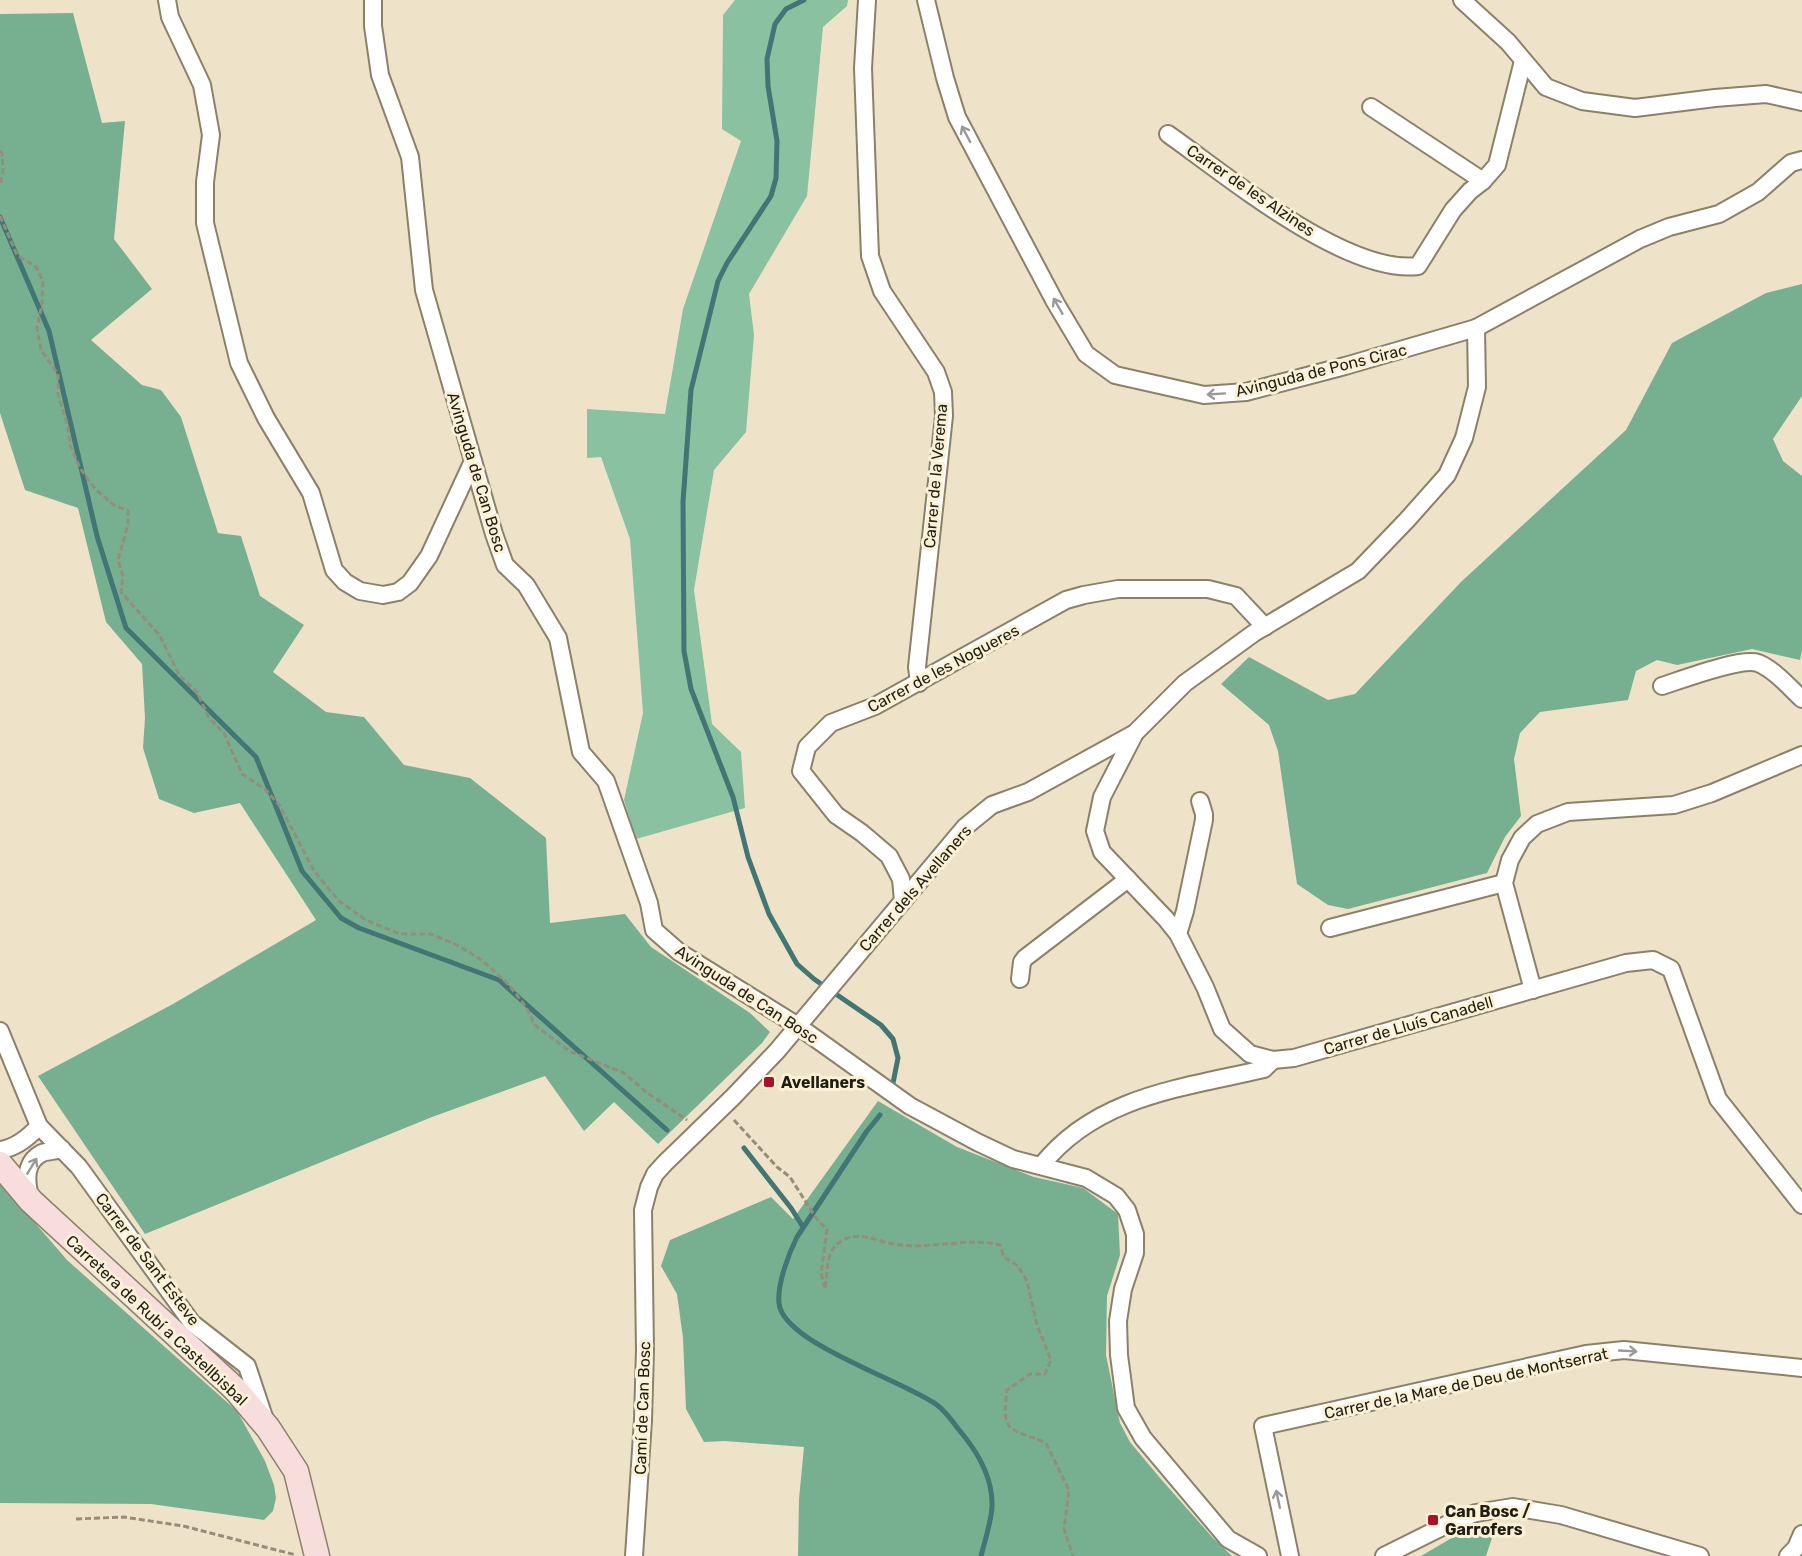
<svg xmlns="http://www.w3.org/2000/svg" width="1802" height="1556" font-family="Rubik,sans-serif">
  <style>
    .green { fill: #89c1a1 }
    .forest { fill: #77b090 }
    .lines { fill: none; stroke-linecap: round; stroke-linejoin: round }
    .stream { stroke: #417675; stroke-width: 5 }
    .street-casing { stroke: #8b816a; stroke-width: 20 }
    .secondary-casing { stroke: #8b816a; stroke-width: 27 }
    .path { stroke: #958d7a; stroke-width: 3; stroke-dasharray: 6 3; stroke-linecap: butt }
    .street { stroke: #fff; stroke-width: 16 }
    .secondary { stroke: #f7dddc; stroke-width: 24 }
    .oneway { stroke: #9b9995 }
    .poi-dot { fill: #a8112c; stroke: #fbf1d6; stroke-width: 2 }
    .labels { text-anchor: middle; stroke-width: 6; stroke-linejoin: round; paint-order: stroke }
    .street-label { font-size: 16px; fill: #201d13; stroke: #fbf1d6 }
    .poi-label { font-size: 16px; font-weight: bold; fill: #201d13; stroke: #fbf1d6; text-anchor: start }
  </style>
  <rect width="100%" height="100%" fill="#eee3c9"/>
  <path class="green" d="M735,0H848L847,6L823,27L807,196L749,294L754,335L746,432L714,470L694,590L712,724L741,752L745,808L636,839L624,800L643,713L630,539L601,457L587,458V409L665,414L683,309L741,141L722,129L723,15Z"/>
  <g class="forest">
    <path d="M73,13L102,123L125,121L114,239L152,289L91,340L142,385L161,390L181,417L218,533L241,536L260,596L304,625L273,672L326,712L364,717L404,765L470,778L546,838L550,923L625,914L651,947L750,1013L770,1032L762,1043L658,1144L614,1102L584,1131L545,1076L432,1117L145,1234L38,1076L173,1004L316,920L240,803L194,813L159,799L143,748L145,718L142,664L106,622L78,508L25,490L0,413V14Z"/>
    <path d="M1802,284V396L1773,439L1783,461L1802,476V650L1800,660L1752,649L1677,665L1657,660L1636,671L1628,700L1540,712L1520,733L1514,759L1521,816L1505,837L1487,873L1348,909L1328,905L1297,884L1278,751L1269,725L1221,684L1249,657L1328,700L1355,694L1461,582L1626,430L1672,343L1766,293Z"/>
    <path d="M878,1101L957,1147L1034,1177L1083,1188L1118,1214L1120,1255L1107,1296L1106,1355L1120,1423L1130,1442L1160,1478L1213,1538L1232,1556H798L799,1499L804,1447L725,1441L704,1442L686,1409L683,1338L677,1294L661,1266L670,1240L771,1197L793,1219Z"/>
    <path d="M0,1182L67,1260L237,1411L265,1461L274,1485L276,1498L273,1511L264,1520L151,1504L0,1503Z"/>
    <path d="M1498,1520L1486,1556H1421L1450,1539Z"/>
  </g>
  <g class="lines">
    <g class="stream">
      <path d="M804,0L786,9L775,24L767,59L768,86L777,141L776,178L771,196L727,263L718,281L691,390L683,502L684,651L691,689L733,797L748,857L769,914L797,964L814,979L881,1025L893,1039L898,1058L893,1083"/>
      <path d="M0,217L49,331L97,536L126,628L256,757L302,871L341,918L359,928L499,980L667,1130"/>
      <path d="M880,1115L867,1131L797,1237C789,1253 777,1284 779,1303C782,1343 905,1381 937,1405C948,1413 955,1426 964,1436C980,1456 993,1480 992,1507C991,1523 985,1540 981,1556"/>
      <path d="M744,1148L791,1208L803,1227"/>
    </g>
    <defs>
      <g id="street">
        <path d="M167,0L170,17L202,85L211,135L205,182V223L239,363L266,418L311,493L334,570L345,582L360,591L383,595L398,592L410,583L429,556L473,461"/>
        <path d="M373,0V26L380,75L410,157L424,290L494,534L505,565L526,585L558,638L581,752L606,781L649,903L654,930L679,952L798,1026L910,1106L977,1142L1013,1159L1086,1178L1116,1196L1127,1210L1135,1234V1253L1123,1289L1118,1321L1119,1355L1126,1408L1143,1438L1228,1539L1258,1556"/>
        <path d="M867,0L863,68L870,256L882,291L936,372L943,392L944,416L917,667L919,683"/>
        <path d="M926,0L945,78L957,117L1055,302L1086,354L1115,375L1204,395L1246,392L1345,366L1476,328L1640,239L1669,227L1719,214L1758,192L1791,163L1802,160"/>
        <path d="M1462,0L1508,42L1546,87L1582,101L1635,108L1715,98L1766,94L1802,102"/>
        <path d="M1371,107L1483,181"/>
        <path d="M1168,134C1226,175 1346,275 1418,266L1453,210L1470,191L1483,181L1497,165L1523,61"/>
        <path d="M1662,686C1681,680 1741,657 1758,663C1775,670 1789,687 1802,699"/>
        <path d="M1135,733L1102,797L1095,831L1102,852L1166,919L1178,934L1205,987L1222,1029L1250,1054L1273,1060L1294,1058L1626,963L1653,960L1671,969L1718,1099L1802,1205"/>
        <path d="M903,901L901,879L889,856L862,833L836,815L801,771L807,747L831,723L875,706L1066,600L1084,595L1118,589H1208L1236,596L1265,627"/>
        <path d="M1330,928L1504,883"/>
        <path d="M1178,934L1185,911L1204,820V814L1200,801"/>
        <path d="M1020,979L1022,962L1025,958L1128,879"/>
        <path d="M1533,990L1504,883L1510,860L1522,838L1537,824L1568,812L1674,805L1712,793L1802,755"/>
        <path d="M0,1031L39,1126L79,1167L192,1323L247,1366L264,1417"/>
        <path d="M0,1150C16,1148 28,1138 39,1126"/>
        <path d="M1041,1166C1096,1096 1183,1088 1264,1069L1273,1060"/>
        <path d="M30,1197C26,1181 24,1162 42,1153C47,1151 56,1151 62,1149"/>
        <path d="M634,1556L643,1420L645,1350L643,1210L649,1187L655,1174L665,1163L733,1097L777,1051L965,827L992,805L1028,792L1135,733L1185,683L1221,657L1254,633L1358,571L1407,520L1447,475L1464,438L1477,387L1476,328"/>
        <path d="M1290,1556L1263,1426L1586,1354L1624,1350L1802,1368"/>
        <path d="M1384,1556L1456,1520L1476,1513L1513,1507L1561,1515L1700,1556"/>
        <path d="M1788,1556L1796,1548L1802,1534"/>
      </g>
      <path id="secondary" d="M0,1164L31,1201L235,1389L268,1428L296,1471L317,1556"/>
    </defs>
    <use href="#street" class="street-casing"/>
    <use href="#secondary" class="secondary-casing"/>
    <g class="path">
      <path d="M0,151L2,153L3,170L0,186"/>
      <path d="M0,216L17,255L36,267L43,281L42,304L37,328L41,350L58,374V394L68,427L70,445L80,468L95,489L114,505L128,511V524L118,560L123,576L121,592L160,636L179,675L197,692L209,718L224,733L242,774L265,789L280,806L314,871L339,901L366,920L400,934H431L459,946L483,961L509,985L526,1007L535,1025L569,1051L624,1073L646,1092L687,1120"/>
      <path d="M734,1120L777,1167L790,1177L816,1218L827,1230L821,1273L825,1289C828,1273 825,1252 840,1242C856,1231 872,1239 889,1243C926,1252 963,1236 1000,1245L1004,1257L1018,1266L1027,1281L1037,1325L1051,1360L1045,1374H1030L1007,1390C1001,1436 1010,1427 1046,1443L1069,1490L1064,1529L1073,1556"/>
      <path d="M76,1519L124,1517L183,1526L296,1555"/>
    </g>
    <use href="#street" class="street"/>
    <use href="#secondary" class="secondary"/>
  </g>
  <defs><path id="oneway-shaft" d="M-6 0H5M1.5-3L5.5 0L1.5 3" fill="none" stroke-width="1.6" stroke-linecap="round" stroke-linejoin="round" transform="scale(1.5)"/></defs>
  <g class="oneway">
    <use href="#oneway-shaft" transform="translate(966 134) rotate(-118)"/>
    <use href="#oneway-shaft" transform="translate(1058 306) rotate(-120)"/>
    <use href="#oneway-shaft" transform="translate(1216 394) rotate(176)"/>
    <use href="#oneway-shaft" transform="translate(32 1166) rotate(-59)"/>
    <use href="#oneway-shaft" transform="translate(1628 1351) rotate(3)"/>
    <use href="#oneway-shaft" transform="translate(1278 1499) rotate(-102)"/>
  </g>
  <g class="poi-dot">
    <rect x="763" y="1076" width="12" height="12" rx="3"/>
    <rect x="1427" y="1514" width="12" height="12" rx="3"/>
  </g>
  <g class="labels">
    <g class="street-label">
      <text transform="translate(1251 190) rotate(34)" y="6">Carrer de les Alzines</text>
      <text transform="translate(1321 370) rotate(-14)" y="6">Avinguda de Pons Cirac</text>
      <text transform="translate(477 472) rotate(73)" y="6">Avinguda de Can Bosc</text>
      <text transform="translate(935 476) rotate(-85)" y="6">Carrer de la Verema</text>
      <text transform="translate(943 668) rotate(-28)" y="6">Carrer de les Nogueres</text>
      <text transform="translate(915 888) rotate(-49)" y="6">Carrer dels Avellaners</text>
      <text transform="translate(747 994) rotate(33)" y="6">Avinguda de Can Bosc</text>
      <text transform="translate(1408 1025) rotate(-16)" y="6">Carrer de Lluís Canadell</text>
      <text transform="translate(148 1259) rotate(53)" y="6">Carrer de Sant Esteve</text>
      <text transform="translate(157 1320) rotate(43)" y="6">Carretera de Rubí a Castellbisbal</text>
      <text transform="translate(1466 1383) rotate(-12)" y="6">Carrer de la Mare de Deu de Montserrat</text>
      <text transform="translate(642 1408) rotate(-88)" y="6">Camí de Can Bosc</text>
    </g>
    <g class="poi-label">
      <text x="781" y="1088">Avellaners</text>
      <text x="1445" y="1517">Can Bosc /<tspan x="1445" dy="18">Garrofers</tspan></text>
    </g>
  </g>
</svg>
